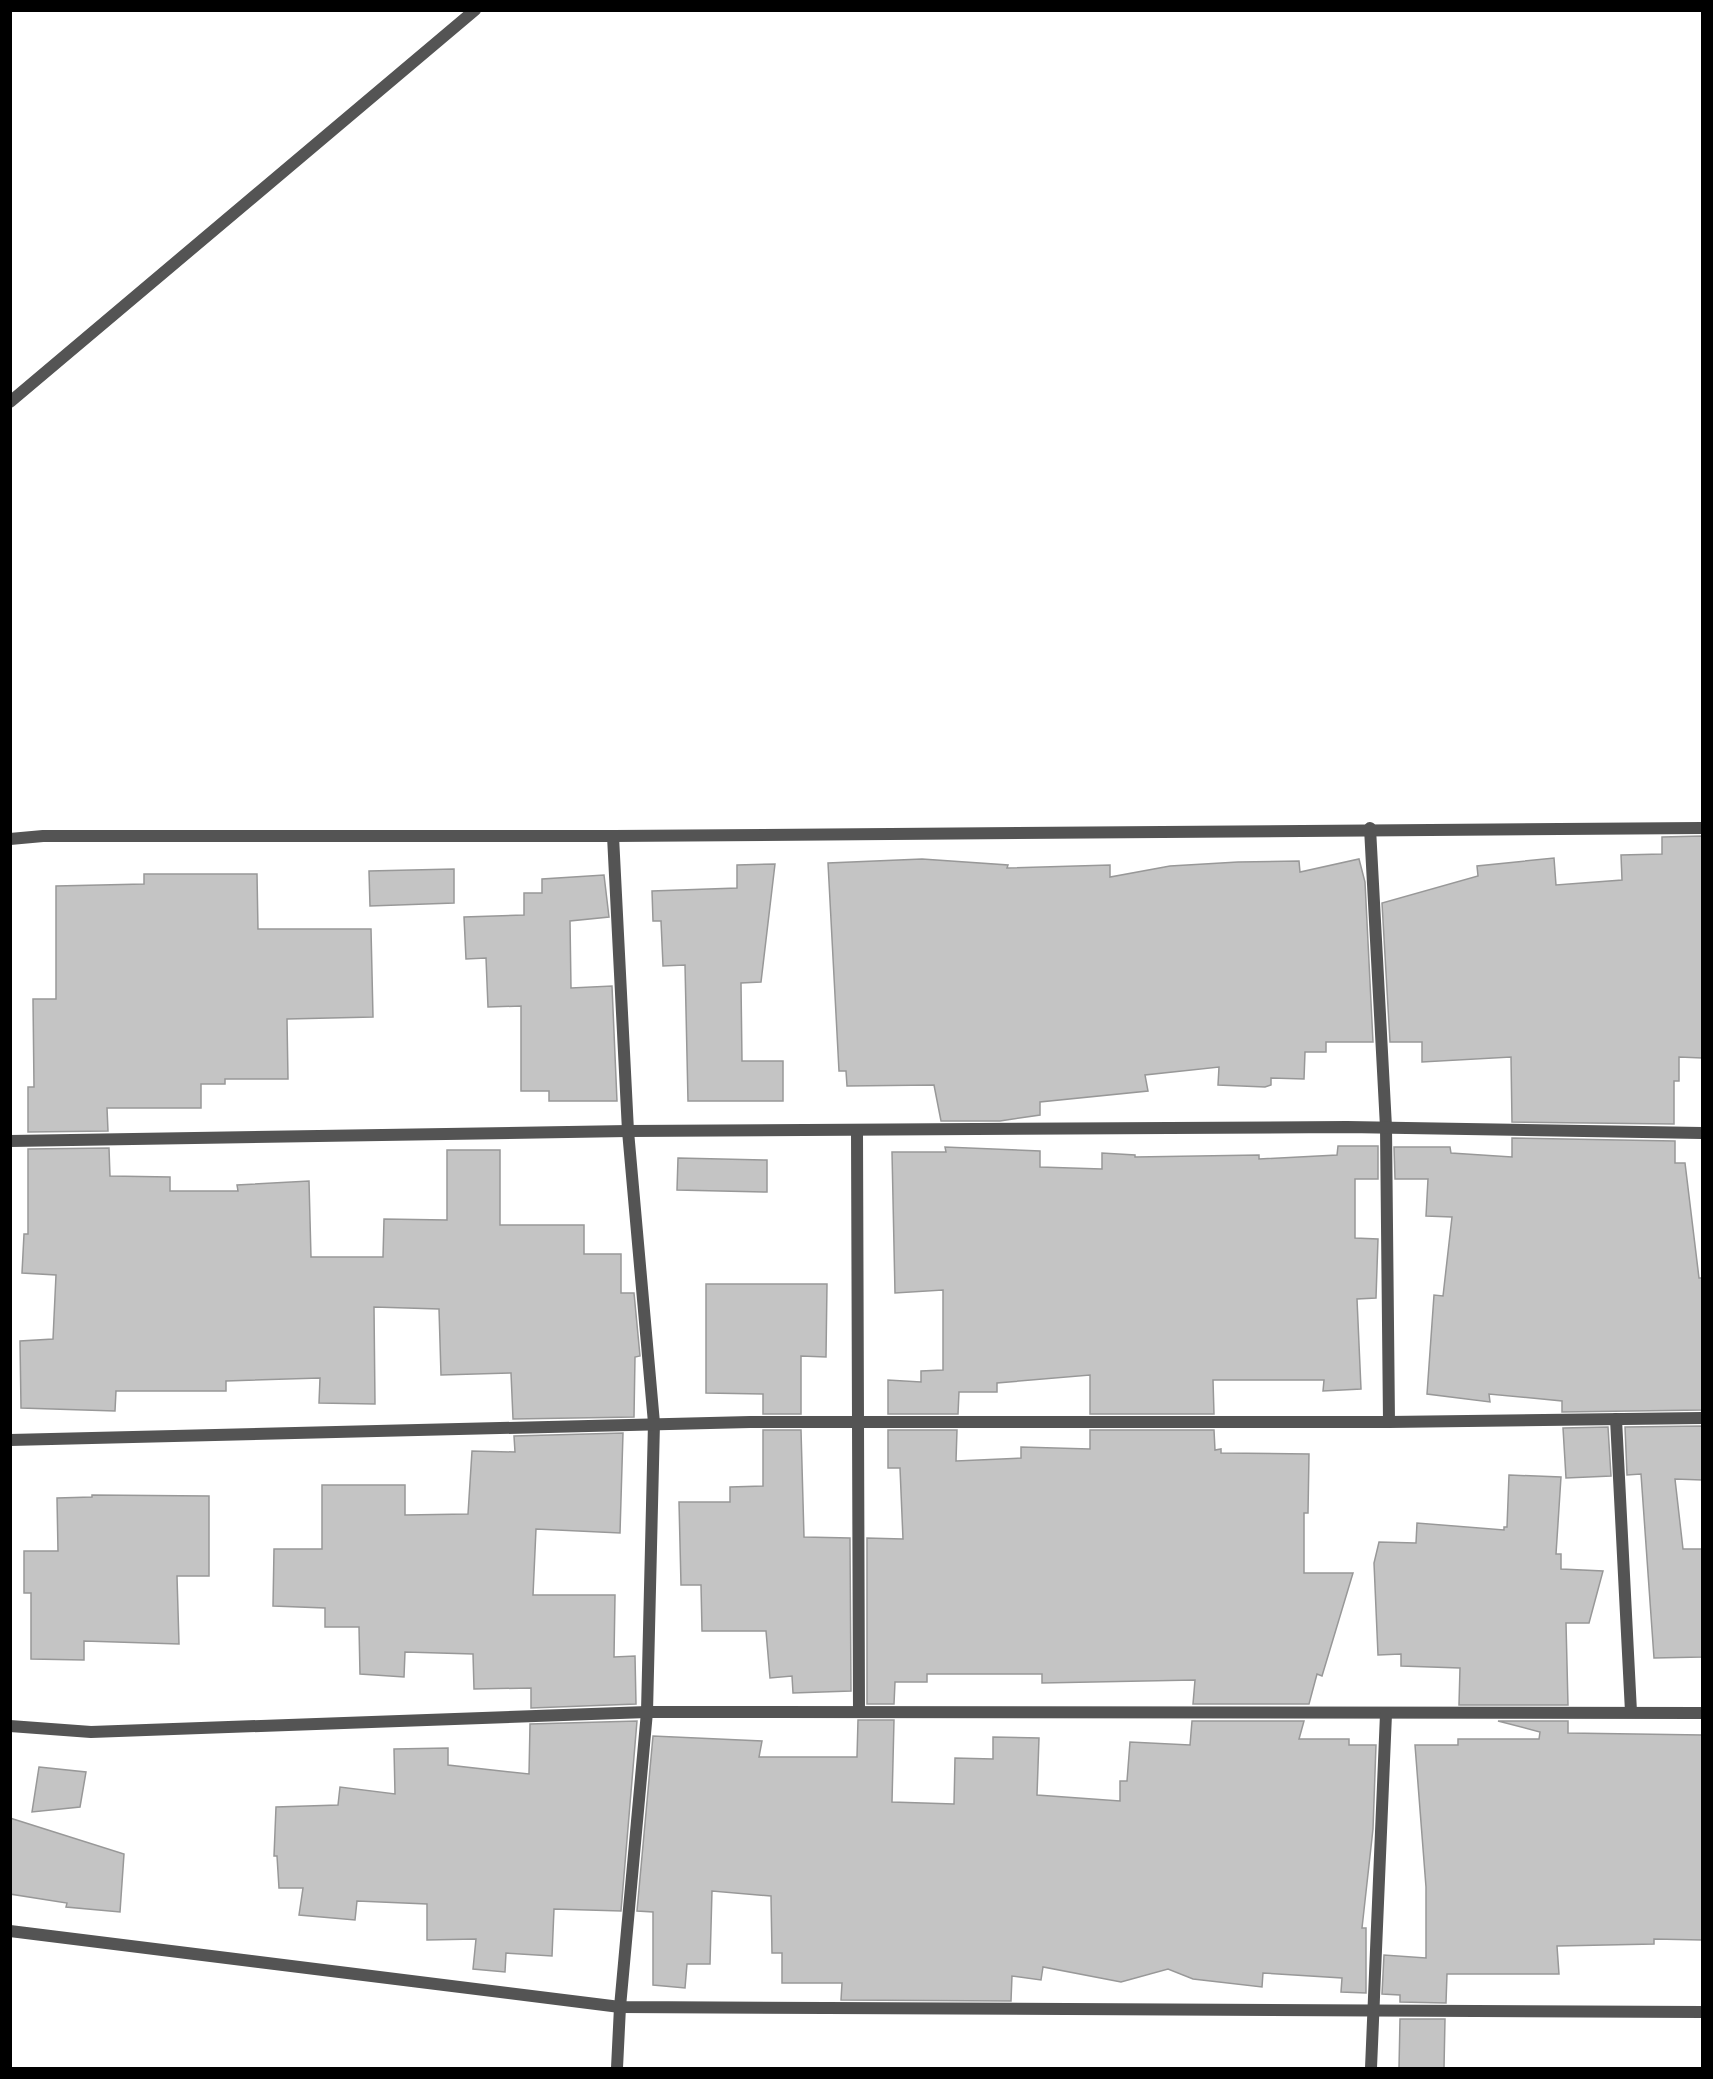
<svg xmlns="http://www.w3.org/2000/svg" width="1713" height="2079" font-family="'IBM Plex Sans',sans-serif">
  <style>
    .building { fill: #c4c4c4; stroke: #989898; stroke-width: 1.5 }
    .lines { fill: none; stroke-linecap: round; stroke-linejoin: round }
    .service { stroke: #545454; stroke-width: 12 }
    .minor { stroke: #545454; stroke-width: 12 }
  </style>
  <rect width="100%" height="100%" fill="#fff"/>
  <g class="building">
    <path d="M1702,836V1058L1679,1057V1081H1674V1124L1512,1122L1511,1057L1422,1062V1042H1390L1382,903L1478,876L1477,866L1554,858L1556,885L1622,880L1621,855L1662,854V837Z"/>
    <path d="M922,859L1008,865L1007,868L1110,865V877L1170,866L1238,862L1299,861L1300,872L1359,859L1365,882L1373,1042H1326V1052H1305L1304,1079L1271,1078V1085L1265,1087L1218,1085L1219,1067L1145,1075L1148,1091L1040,1102V1115L1000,1121H941L934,1085L847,1086L846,1071H839L828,863Z"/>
    <path d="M775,864L761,982L741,983L742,1061H783V1101H688L685,965L663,966L661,921H653L652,891L737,888V865Z"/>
    <path d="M454,869V903L370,906L369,871Z"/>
    <path d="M144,874H257L258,929H371L373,1017L287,1019L288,1079H225V1084H201V1108H107L108,1131L28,1132V1087H34L33,999H56V886L144,884Z"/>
    <path d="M604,875L609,917L570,921L571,988L612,986L617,1101H549V1091H521V1006L488,1007L486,958L466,959L464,917L524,915V893H542V879Z"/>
    <path d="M1512,1138L1675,1141V1163H1685L1699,1278H1702V1410L1562,1412V1401L1489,1394L1490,1402L1427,1394L1434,1295L1443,1296L1452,1217L1426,1216L1428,1179H1395L1394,1147H1450L1451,1153L1512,1157Z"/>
    <path d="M1338,1146H1378V1179H1355V1238L1378,1239L1376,1298L1357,1299L1361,1389L1323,1391L1324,1380H1213L1214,1414H1090V1375L997,1383V1392H959L958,1414H888V1380L921,1382V1371L943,1370V1290L895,1293L892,1152H946L945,1147L1040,1151V1167L1102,1169V1153L1135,1155V1157L1259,1155V1159L1337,1155Z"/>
    <path d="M109,1148L110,1176L170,1177V1191H238L237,1185L309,1181L311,1257H383L384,1219L447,1220V1150H500V1225H584V1254H621V1293H634L640,1356L635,1357L634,1417L513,1419L511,1373L441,1375L439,1309L374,1307L375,1404L319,1403L320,1378L226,1381V1391H116L115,1411L21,1408L20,1341L53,1339L56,1275L22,1273L24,1234H28V1149Z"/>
    <path d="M678,1158L767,1160V1192L677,1190Z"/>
    <path d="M706,1284H827L826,1357L801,1356V1414H763V1394L706,1393Z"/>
    <path d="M1702,1426V1480L1675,1479L1683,1549H1702V1657L1654,1658L1641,1474L1627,1475L1625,1427Z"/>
    <path d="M1608,1427L1611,1476L1566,1478L1563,1428Z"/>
    <path d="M763,1430H801L804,1537L850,1538L851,1691L793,1693L792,1676L770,1678L766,1631H702L701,1585H681L679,1502H730V1487L763,1486Z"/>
    <path d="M888,1430H957L956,1461L1021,1458V1447L1090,1449V1430H1214L1215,1450L1221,1449V1453L1309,1454L1308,1513H1304V1573H1353L1322,1676L1317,1674L1309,1704H1193L1195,1680L1042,1683V1674H927V1682H895L894,1704H867V1538L903,1539L900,1468H888Z"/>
    <path d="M623,1433L620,1533L536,1529L533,1595H615L614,1657L635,1656L636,1704L531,1708V1688L474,1689L473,1654L405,1652L404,1677L360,1674L359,1627H325V1608L273,1606L274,1549H322V1485H405V1515L468,1514L472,1451L515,1452L514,1436Z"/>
    <path d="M1509,1475L1561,1477L1556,1554H1561V1569L1603,1571L1589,1623H1566L1568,1705H1459L1460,1668L1401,1666V1654L1378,1655L1374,1563L1379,1542L1416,1543L1417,1523L1504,1530V1527H1507Z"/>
    <path d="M92,1495L209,1496V1576H177L179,1644L84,1641V1660L31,1659V1593H24V1551H58L57,1498L92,1497Z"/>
    <path d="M858,1720H894L892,1802L954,1804L955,1758L993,1759V1737L1039,1738L1037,1795L1120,1801V1781H1127L1130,1742L1190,1745L1192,1721H1304L1299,1739H1349V1745H1376L1373,1829L1362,1928H1366V1993L1341,1992L1342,1978L1263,1973L1262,1987L1193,1979L1168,1969L1121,1982L1043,1967L1041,1980L1012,1976L1011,2001L841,2000L842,1983H782V1953H772L771,1896L712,1891L710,1964H687L685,1988L653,1985V1912L637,1911L653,1736L762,1741L759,1757H857Z"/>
    <path d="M637,1721L621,1911L554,1909L552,1956L506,1953L505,1972L473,1969L476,1939L427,1940V1904L357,1901L355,1920L299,1915L303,1888H279L277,1856H274L276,1807L338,1805L340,1787L395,1794L394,1749L448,1748V1765L529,1774L530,1724Z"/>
    <path d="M1498,1721H1568V1733L1702,1735V1940L1654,1939V1944L1557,1946L1559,1974H1447L1446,2003L1400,2002V1995L1382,1994L1384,1955L1426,1958V1887L1415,1745H1458V1739H1539L1540,1732Z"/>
    <path d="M39,1767L86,1772L80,1807L32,1812Z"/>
    <path d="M10,1818L124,1854L120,1912L66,1907L67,1903L10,1894Z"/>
    <path d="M1400,2019H1445L1444,2068H1399Z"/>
  </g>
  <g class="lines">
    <path class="service" d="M10,402L475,10"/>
    <g class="minor">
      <path d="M1370,828L1386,1127L1389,1422"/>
      <path d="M613,836L628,1131L654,1423L647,1712L620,2007L617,2068"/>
      <path d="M10,839L43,836H613L1702,828"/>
      <path d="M857,1131L859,1711"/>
      <path d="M10,1141L628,1131L1347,1127L1702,1133"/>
      <path d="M1616,1419L1631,1712"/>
      <path d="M10,1440L750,1422H1389L1702,1418"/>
      <path d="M10,1726L91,1732L647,1712L1702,1713"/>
      <path d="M10,1931L620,2007L1702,2012"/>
      <path d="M1371,2068L1386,1714"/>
    </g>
  </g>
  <rect width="1713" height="2079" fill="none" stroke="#000000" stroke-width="24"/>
</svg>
